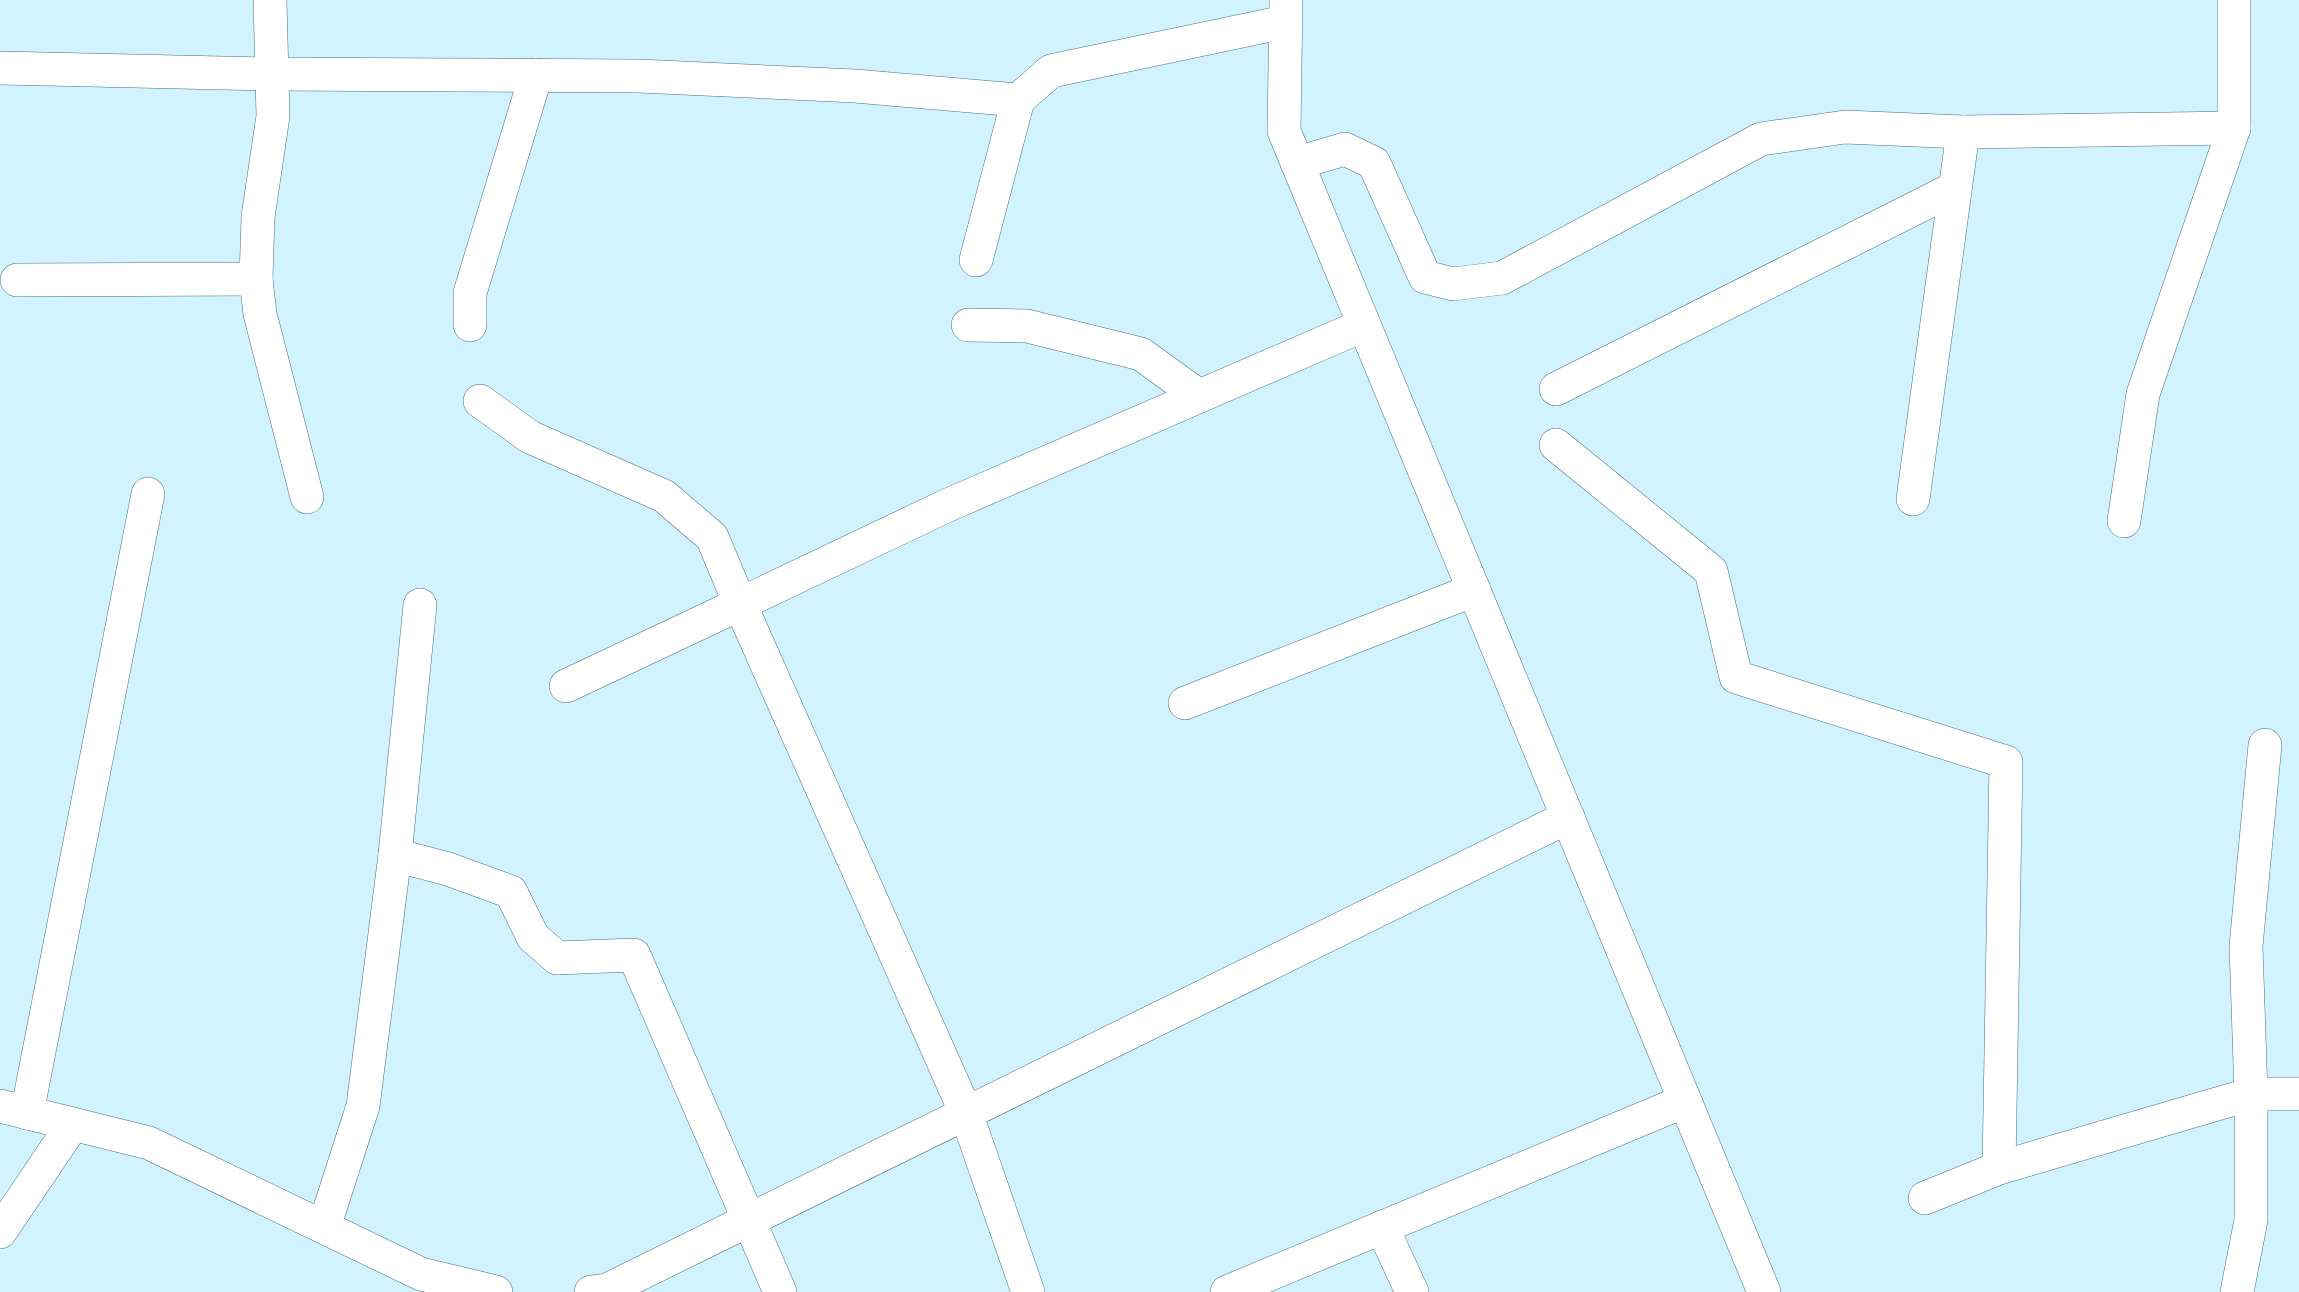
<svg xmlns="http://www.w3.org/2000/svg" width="2299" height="1292" font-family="'Alegreya Sans',sans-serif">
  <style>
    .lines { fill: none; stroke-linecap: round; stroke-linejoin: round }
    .street-casing { stroke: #496f7d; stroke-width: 34 }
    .street { stroke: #fff; stroke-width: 33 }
  </style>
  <rect width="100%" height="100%" fill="#d1f2ff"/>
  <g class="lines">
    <defs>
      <g id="street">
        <path d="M270,0L273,116L258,217L256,279L260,314L307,497"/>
        <path d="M1286,0L1284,131L1764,1292"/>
        <path d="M0,68L272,74L639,76L855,86L1018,100"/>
        <path d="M1297,163L1345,149L1374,163L1425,277L1453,284L1502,278L1761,139L1845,127L1963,132L2234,128"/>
        <path d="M976,260L1018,100L1051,71L1285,22"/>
        <path d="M17,280L256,279"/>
        <path d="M470,325V293L536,75"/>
        <path d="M968,325L1027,326L1141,354L1199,396"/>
        <path d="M1556,389L1955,188"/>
        <path d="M480,401L530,437L664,496L712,537L740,604L566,686"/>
        <path d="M1556,445L1711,571L1736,677L2006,762L1999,1168"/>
        <path d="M1913,499L1963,132"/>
        <path d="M2124,521L2143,394L2234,128V0"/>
        <path d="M1185,703L1474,590"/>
        <path d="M395,855L448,869L511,892L533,937L557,958L634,955L780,1292"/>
        <path d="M0,1106L149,1143L421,1274L496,1292"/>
        <path d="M27,1113L148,494"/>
        <path d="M1925,1198L1999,1168L2251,1094H2299"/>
        <path d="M324,1227L363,1106L395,855L420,605"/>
        <path d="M1382,1227L1412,1292"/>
        <path d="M0,1232L73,1124"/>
        <path d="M591,1292L607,1290L1568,817"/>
        <path d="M1028,1292L966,1113L740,604L946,506L1364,325"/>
        <path d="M1227,1292L1685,1101"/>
        <path d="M2237,1292L2251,1220V1094L2246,946L2265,745"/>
      </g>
    </defs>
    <use href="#street" class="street-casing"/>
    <use href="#street" class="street"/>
  </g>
</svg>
